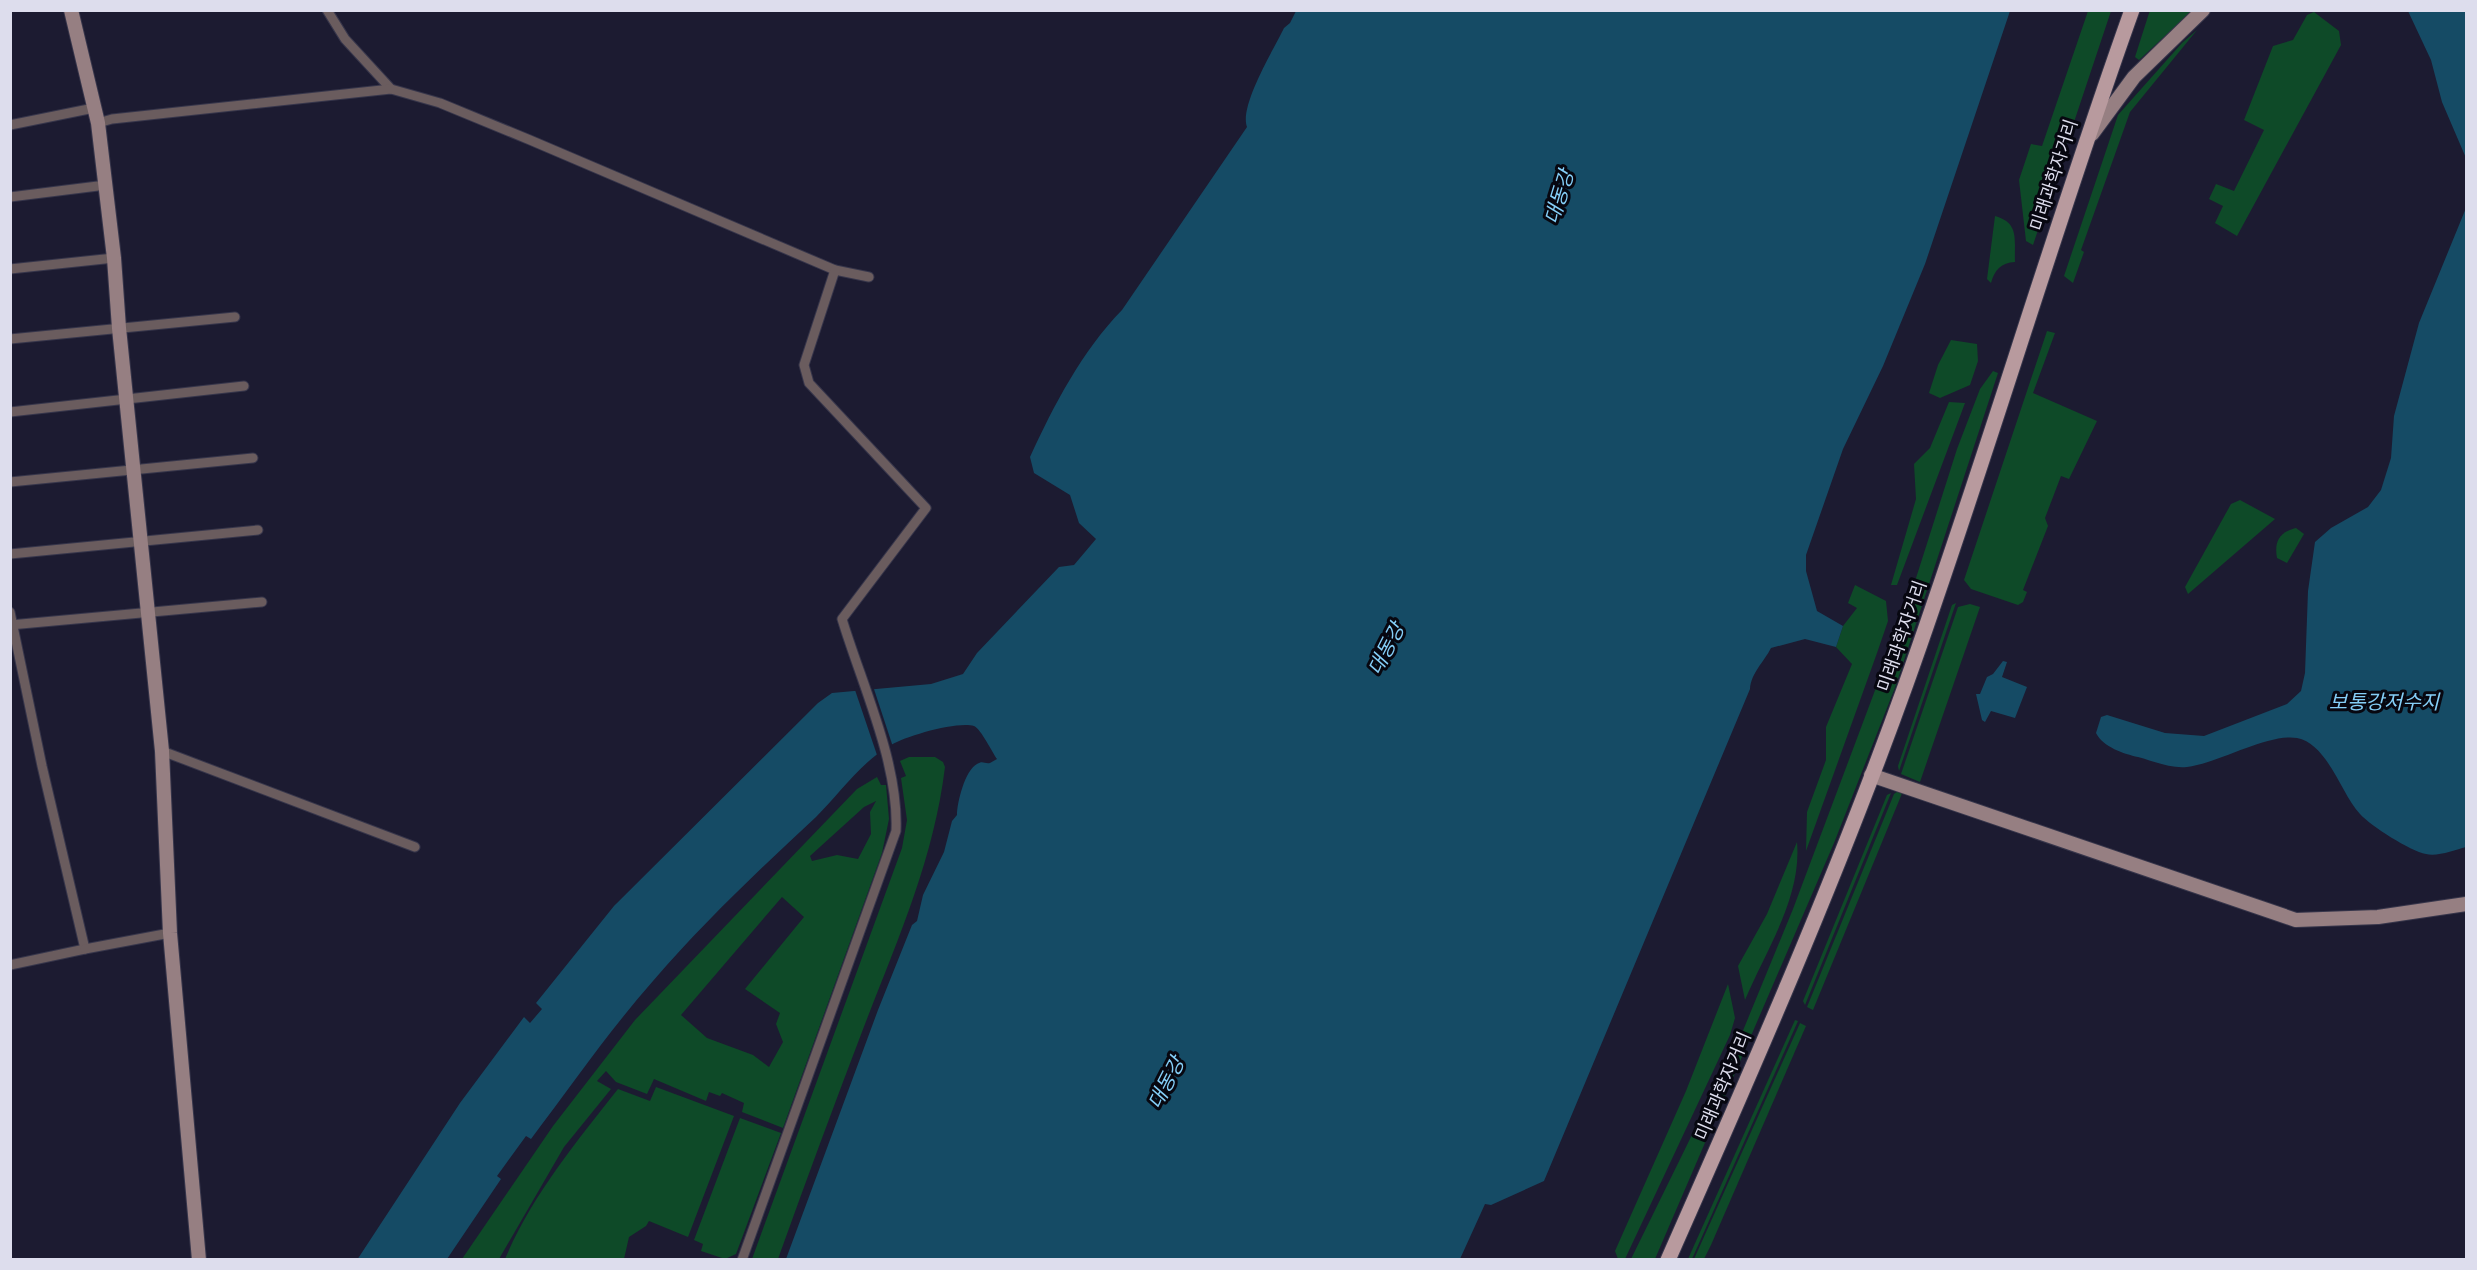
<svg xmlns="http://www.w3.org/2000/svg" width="2477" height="1270" font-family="'Roboto Serif','Noto Sans KR',serif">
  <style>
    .green { fill: #0e4a28; fill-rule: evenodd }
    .water { fill: #154b65 }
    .pier { fill: #1c1b31 }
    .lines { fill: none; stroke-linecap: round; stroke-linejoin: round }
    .street-casing { stroke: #37364b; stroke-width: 11 }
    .secondary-casing { stroke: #37364b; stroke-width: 16 }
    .primary-casing { stroke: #37364b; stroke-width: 17 }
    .street { stroke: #6a5c5e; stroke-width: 9 }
    .secondary { stroke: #967f82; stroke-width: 14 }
    .primary { stroke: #b89a9e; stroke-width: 15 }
    .labels { text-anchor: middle; stroke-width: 6; stroke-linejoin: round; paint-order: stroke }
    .street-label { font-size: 18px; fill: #dddded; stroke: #070710 }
    .water-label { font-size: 20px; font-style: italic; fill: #85cff8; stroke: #070710 }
  </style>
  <rect width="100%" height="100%" fill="#1c1b31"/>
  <g class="green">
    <path d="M2150,10L2192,11L2139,60L2135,57Z"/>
    <path d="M2088,11H2111L2033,245L2026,241L2019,180L2031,144L2042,146Z"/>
    <path d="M2314,12L2339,31L2341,45L2237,236L2215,223L2223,206L2209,199L2216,184L2234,191L2264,130L2244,120L2273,46L2293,40L2307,15Z"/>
    <path d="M2197,30L2130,112L2081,250L2084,252L2073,283L2064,276L2118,115L2182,43Z"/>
    <path d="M1995,216C2020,223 2014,240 2015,262C2001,263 1995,269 1991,283L1987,279Z"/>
    <path d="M2047,331L2055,333L2033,393L2097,421L2069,479L2061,476L2045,518L2048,526L2023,590L2027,592L2023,602L2018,605L1971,589L1964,580Z"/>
    <path d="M1951,340L1977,344L1978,361L1970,385L1940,398L1929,393L1938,365Z"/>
    <path d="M1993,371L1998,373L1896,685L1834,843L1655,1259H1631L1742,1033L1793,909L1910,597L1957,449L1980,389Z"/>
    <path d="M1949,402L1965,403L1897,585H1891L1916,499L1914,464L1930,448Z"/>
    <path d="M2240,500L2275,519L2188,594L2185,587L2231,504Z"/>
    <path d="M2296,528L2304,534L2287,563L2277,558C2274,542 2279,532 2296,528Z"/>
    <path d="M1855,585L1886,601L1888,621L1877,653L1806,851L1807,812L1826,760V727L1852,664L1836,647L1843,626L1857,608L1848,603Z"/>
    <path d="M1956,603L1899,771L1898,766L1952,605Z"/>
    <path d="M1970,604L1980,607L1920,782L1901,774L1958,607Z"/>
    <path d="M909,757H935L943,762L945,767C934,858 898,939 865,1024C835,1102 806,1181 778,1259H752L902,848L907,820L901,778L906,776L900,761Z"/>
    <path d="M877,777L881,785H886L889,819L882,853L783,1128L742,1112L744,1103L722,1093L720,1096L709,1092L706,1101L654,1079L647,1094L616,1082L606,1071L597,1081L611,1089L564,1147L499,1259H462L553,1126L635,1020L857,789ZM876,801L870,812L871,834L858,859L837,855L812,861L810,856L864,807ZM782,897L804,917L745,989L780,1013L776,1024L783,1042L769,1067L753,1055L707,1038L681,1015Z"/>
    <path d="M1898,791H1903L1813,1010L1807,1007L1894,794Z"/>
    <path d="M1891,793L1805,1005L1803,1001L1887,795Z"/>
    <path d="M1797,842C1802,897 1766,950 1745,1000L1738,966L1767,914Z"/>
    <path d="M1728,984L1735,1018L1730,1035L1625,1259H1618L1615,1251L1686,1091Z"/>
    <path d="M1795,1020L1798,1021L1692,1259H1688Z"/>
    <path d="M1800,1023L1806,1026L1711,1245L1704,1259H1694Z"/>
    <path d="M656,1087L734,1116L688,1237L649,1221L646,1226L629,1237L624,1259H505C531,1197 576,1142 618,1089L650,1101Z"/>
    <path d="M740,1118L781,1133L736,1254L725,1259L701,1251L703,1244L694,1240Z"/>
  </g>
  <g class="water">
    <path d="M1296,11H2010L1925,264L1883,366L1843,449L1806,555V571L1817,611L1843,626L1836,647L1805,639L1771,648C1764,662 1751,673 1750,689L1544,1181L1491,1205L1485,1204L1460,1259H786L878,1010L912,925L917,921L923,895L944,852L952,821L957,815C957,803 965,770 977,764C983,760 984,764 990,763L997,759C992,752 981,729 974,726C957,721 906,736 891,745C861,762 840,793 816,817C760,869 703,923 653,981C609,1031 571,1086 531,1139L526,1136L497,1176L501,1179L447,1259L357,1260L460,1103L524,1017L530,1023L542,1009L536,1003L614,906L818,703L832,693L931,684L963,674L977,653L1059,567L1074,565L1096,539L1079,523L1070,495L1034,473L1030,457C1054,405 1082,351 1122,310L1247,127C1239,106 1274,49 1284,28L1290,23Z"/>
    <path d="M2408,11H2466V158L2442,102L2431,60Z"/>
    <path d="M2466,208V847C2455,850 2437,857 2426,854C2410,851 2371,826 2360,814C2341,794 2328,744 2297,738C2268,733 2219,763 2187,767C2172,769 2153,761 2138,757C2124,754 2103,747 2096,733L2101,717L2107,715L2165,733L2204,736L2287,704L2301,691L2305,673L2308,591L2315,542L2331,528L2368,507L2381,490L2391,458L2394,416L2419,323Z"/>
    <path d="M2003,661L2007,662L2002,677L2027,687L2015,718L1991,711L1985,722L1982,720L1976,694H1980L1987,677L1993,674Z"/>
  </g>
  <path class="pier" d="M873,686L893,747L878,758L854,687Z"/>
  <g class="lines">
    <defs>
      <g id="street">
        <path d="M327,10L345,39L391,89"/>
        <path d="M98,123L112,119L391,89L440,103L530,140L835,270L869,277"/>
        <path d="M10,125L94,108"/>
        <path d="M10,197L106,185"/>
        <path d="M10,269L114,258"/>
        <path d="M10,339L235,317"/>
        <path d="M10,412L244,386"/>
        <path d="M10,482L253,458"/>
        <path d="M10,554L258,530"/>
        <path d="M10,612L42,766L85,949L10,965"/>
        <path d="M10,625L262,602"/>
        <path d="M162,751L415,847"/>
        <path d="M85,949L170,933"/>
        <path d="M742,1260L896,831C899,763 862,685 842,619L926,508L809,383L804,365L835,270"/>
      </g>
      <g id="secondary">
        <path d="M71,10L98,123L114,258L119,328L162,751L170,933L199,1260"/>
        <path d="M2092,134L2134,77L2203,10"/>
        <path d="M1871,775L2296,920L2378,917L2466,904"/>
      </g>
      <path id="primary" d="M1668,1260C1752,1070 1836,879 1906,684C1986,461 2052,233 2132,10"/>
    </defs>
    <use href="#street" class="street-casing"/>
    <use href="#secondary" class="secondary-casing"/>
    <use href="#primary" class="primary-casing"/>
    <use href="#street" class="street"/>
    <use href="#secondary" class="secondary"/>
    <use href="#primary" class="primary"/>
  </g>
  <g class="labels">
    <g class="street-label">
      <text transform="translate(2054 175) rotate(-72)" y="6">미래과학자거리</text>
      <text transform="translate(1902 636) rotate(-71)" y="6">미래과학자거리</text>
      <text transform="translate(1723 1086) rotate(-67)" y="6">미래과학자거리</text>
    </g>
    <g class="water-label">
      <text transform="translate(1559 197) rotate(-73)" y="7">대동강</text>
      <text transform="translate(1386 649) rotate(-63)" y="7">대동강</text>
      <text x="2384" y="709">보통강저수지</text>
      <text transform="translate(1166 1083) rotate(-63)" y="7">대동강</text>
    </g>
  </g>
  <rect width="2477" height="1270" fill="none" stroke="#dddded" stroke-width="24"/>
</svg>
